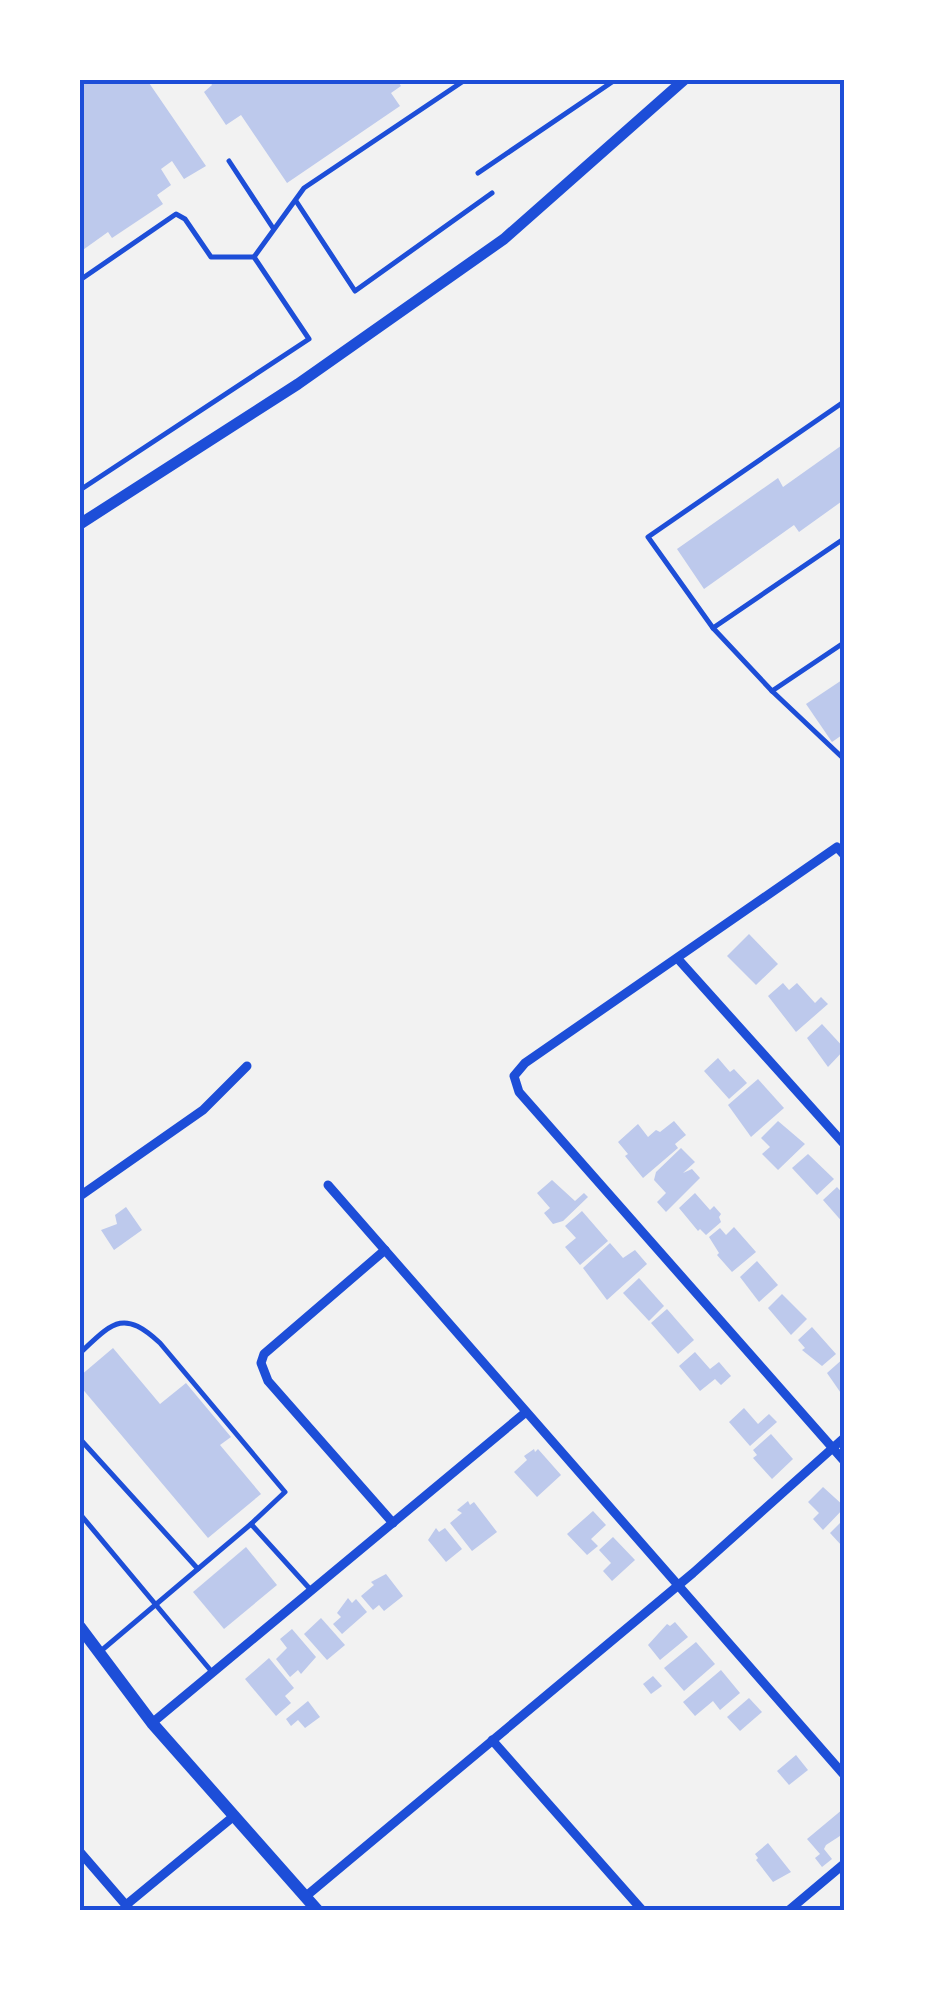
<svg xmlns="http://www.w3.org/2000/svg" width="925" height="1991" font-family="'Asap Condensed',sans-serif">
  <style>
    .building { fill: #bdc9ec }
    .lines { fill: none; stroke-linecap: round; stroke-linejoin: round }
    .service { stroke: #1d4ed8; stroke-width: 5 }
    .minor { stroke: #1d4ed8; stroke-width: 9 }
    .tertiary { stroke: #1d4ed8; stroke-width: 11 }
    .secondary { stroke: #1d4ed8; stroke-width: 12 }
    .neatline { fill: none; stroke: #1d4ed8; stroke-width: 4 }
  </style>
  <rect width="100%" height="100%" fill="#f2f2f2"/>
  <g class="building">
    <path d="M80,80H147L206,166L184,179L172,161L161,169L171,185L157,195L163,204L112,238L108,232L80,252Z"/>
    <path d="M209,80H397L401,86L391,93L400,106L287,183L241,115L226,125L204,92L212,85Z"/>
    <path d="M845,443V499L799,532L794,525L704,589L677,549L778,478L783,487Z"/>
    <path d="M845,678V733L832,742L806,704Z"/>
    <path d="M749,934L778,964L756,985L727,956Z"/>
    <path d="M783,983L789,990L797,983L815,1003L821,997L828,1004L796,1032L768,996Z"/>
    <path d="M822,1024L845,1049L828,1067L807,1038Z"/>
    <path d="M718,1058L730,1072L734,1069L747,1083L729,1099L704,1071Z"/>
    <path d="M758,1079L784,1108L751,1137L728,1105Z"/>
    <path d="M674,1121L686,1135L675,1144L678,1148L643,1178L625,1156L628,1154L618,1142L638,1124L648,1137L656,1130L660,1132Z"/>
    <path d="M778,1121L805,1144L778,1170L762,1154L770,1147L761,1138Z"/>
    <path d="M681,1148L695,1162L683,1173L692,1169L700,1178L666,1212L657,1202L666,1193L654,1180L656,1172Z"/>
    <path d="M808,1154L834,1179L817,1195L792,1168Z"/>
    <path d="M552,1180L575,1201L584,1193L588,1197L563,1221L553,1224L544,1213L550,1208L537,1193Z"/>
    <path d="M837,1187L845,1196V1225L823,1200Z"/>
    <path d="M695,1193L710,1210L714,1206L721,1214L719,1217L721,1222L706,1235L700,1229L698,1231L679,1208Z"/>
    <path d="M126,1207L142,1230L114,1250L101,1230L117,1224L115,1215Z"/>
    <path d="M582,1211L608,1241L580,1265L565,1247L576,1238L565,1226Z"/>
    <path d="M734,1227L756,1252L732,1272L717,1255L719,1253L709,1237L720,1228L726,1235Z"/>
    <path d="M610,1243L623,1258L635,1250L647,1264L607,1300L583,1268Z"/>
    <path d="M757,1261L778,1285L759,1302L740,1277Z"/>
    <path d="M639,1278L664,1306L649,1321L623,1293Z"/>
    <path d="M782,1294L807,1319L791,1335L768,1308Z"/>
    <path d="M667,1309L694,1340L678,1354L651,1323Z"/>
    <path d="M812,1327L836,1354L822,1366L802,1350L805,1348L798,1340Z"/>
    <path d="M113,1348L160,1404L186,1383L231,1437L220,1445L261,1494L208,1538L80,1386V1376Z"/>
    <path d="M695,1352L710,1369L719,1362L731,1376L721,1385L715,1379L700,1391L679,1366Z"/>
    <path d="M845,1357V1399L827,1373Z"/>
    <path d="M744,1408L758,1424L769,1414L777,1422L750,1446L729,1422Z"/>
    <path d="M771,1434L793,1459L772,1479L753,1458L757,1455L753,1450Z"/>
    <path d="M534,1449L535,1452L538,1449L561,1475L537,1497L514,1472L527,1460L524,1456Z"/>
    <path d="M823,1487L845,1507L823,1530L813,1519L819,1513L808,1502Z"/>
    <path d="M468,1501L470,1505L474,1502L497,1532L472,1551L450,1523L462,1513L457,1510Z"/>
    <path d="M593,1511L606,1525L591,1539L598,1546L587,1555L567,1534Z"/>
    <path d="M845,1518V1544L842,1546L830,1533Z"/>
    <path d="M436,1528L439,1532L445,1528L462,1549L446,1562L428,1540Z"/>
    <path d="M613,1537L635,1560L612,1581L603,1571L611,1563L599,1550Z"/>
    <path d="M246,1547L277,1585L224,1629L193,1592Z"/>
    <path d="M386,1574L403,1596L384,1611L379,1605L373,1610L361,1596L374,1585L371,1582Z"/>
    <path d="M348,1598L352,1603L356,1599L367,1612L342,1634L333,1624L341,1617L337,1613Z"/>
    <path d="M321,1618L345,1645L327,1660L304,1634Z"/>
    <path d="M675,1622L688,1637L660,1660L648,1645L667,1624L670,1626Z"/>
    <path d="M292,1629L316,1657L301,1674L298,1670L290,1677L276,1659L287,1648L280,1639Z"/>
    <path d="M696,1642L715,1664L684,1691L664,1668Z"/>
    <path d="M269,1658L294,1688L285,1696L291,1703L276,1716L245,1679Z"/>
    <path d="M721,1670L740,1693L720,1710L713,1701L695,1716L683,1702Z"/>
    <path d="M653,1676L662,1686L651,1694L643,1684Z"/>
    <path d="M749,1698L762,1712L740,1731L727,1717Z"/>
    <path d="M308,1701L320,1717L305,1728L298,1720L291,1726L286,1719Z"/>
    <path d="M796,1755L808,1770L789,1785L777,1771Z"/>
    <path d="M843,1809L845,1837L843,1834L826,1845L824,1849L832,1859L822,1867L815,1858L820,1854L807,1839Z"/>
    <path d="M768,1843L791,1872L773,1882L756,1860L758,1858L755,1854Z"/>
  </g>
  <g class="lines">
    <g class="service">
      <path d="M229,161L273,228"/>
      <path d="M478,173L615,80"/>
      <path d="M296,201L355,291L492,193"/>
      <path d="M254,257L304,188L465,80"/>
      <path d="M80,280L176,214L185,219L211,257H254L309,339L80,490"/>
      <path d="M845,401L648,537L713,628L845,538"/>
      <path d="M713,628L772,691"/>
      <path d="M845,642L772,691L845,760"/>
      <path d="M80,1353C113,1322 123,1309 160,1343L285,1492L251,1524"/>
      <path d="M80,1439L198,1569"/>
      <path d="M80,1514L212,1672"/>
      <path d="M102,1650L251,1524L310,1589"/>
    </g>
    <g class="minor">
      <path d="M845,856L837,847L525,1063L514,1076L519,1092L845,1462"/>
      <path d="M678,959L845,1145"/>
      <path d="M328,1185L845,1776"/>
      <path d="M80,1196L203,1110L247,1066"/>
      <path d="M385,1250L264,1354L261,1363L268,1381L393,1523"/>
      <path d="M152,1723L526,1412"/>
      <path d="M492,1740L643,1911"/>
      <path d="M80,1852L131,1911"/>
      <path d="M305,1897L693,1573L845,1437"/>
      <path d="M126,1905L234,1816"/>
      <path d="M788,1911L845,1863"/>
    </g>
    <path class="tertiary" d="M80,524L298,384L504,239L684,80"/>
    <path class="secondary" d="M80,1627L152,1723L318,1911"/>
  </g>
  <rect width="925" height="1991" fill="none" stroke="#ffffff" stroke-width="165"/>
  <rect x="82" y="82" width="760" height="1826" class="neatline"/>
</svg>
